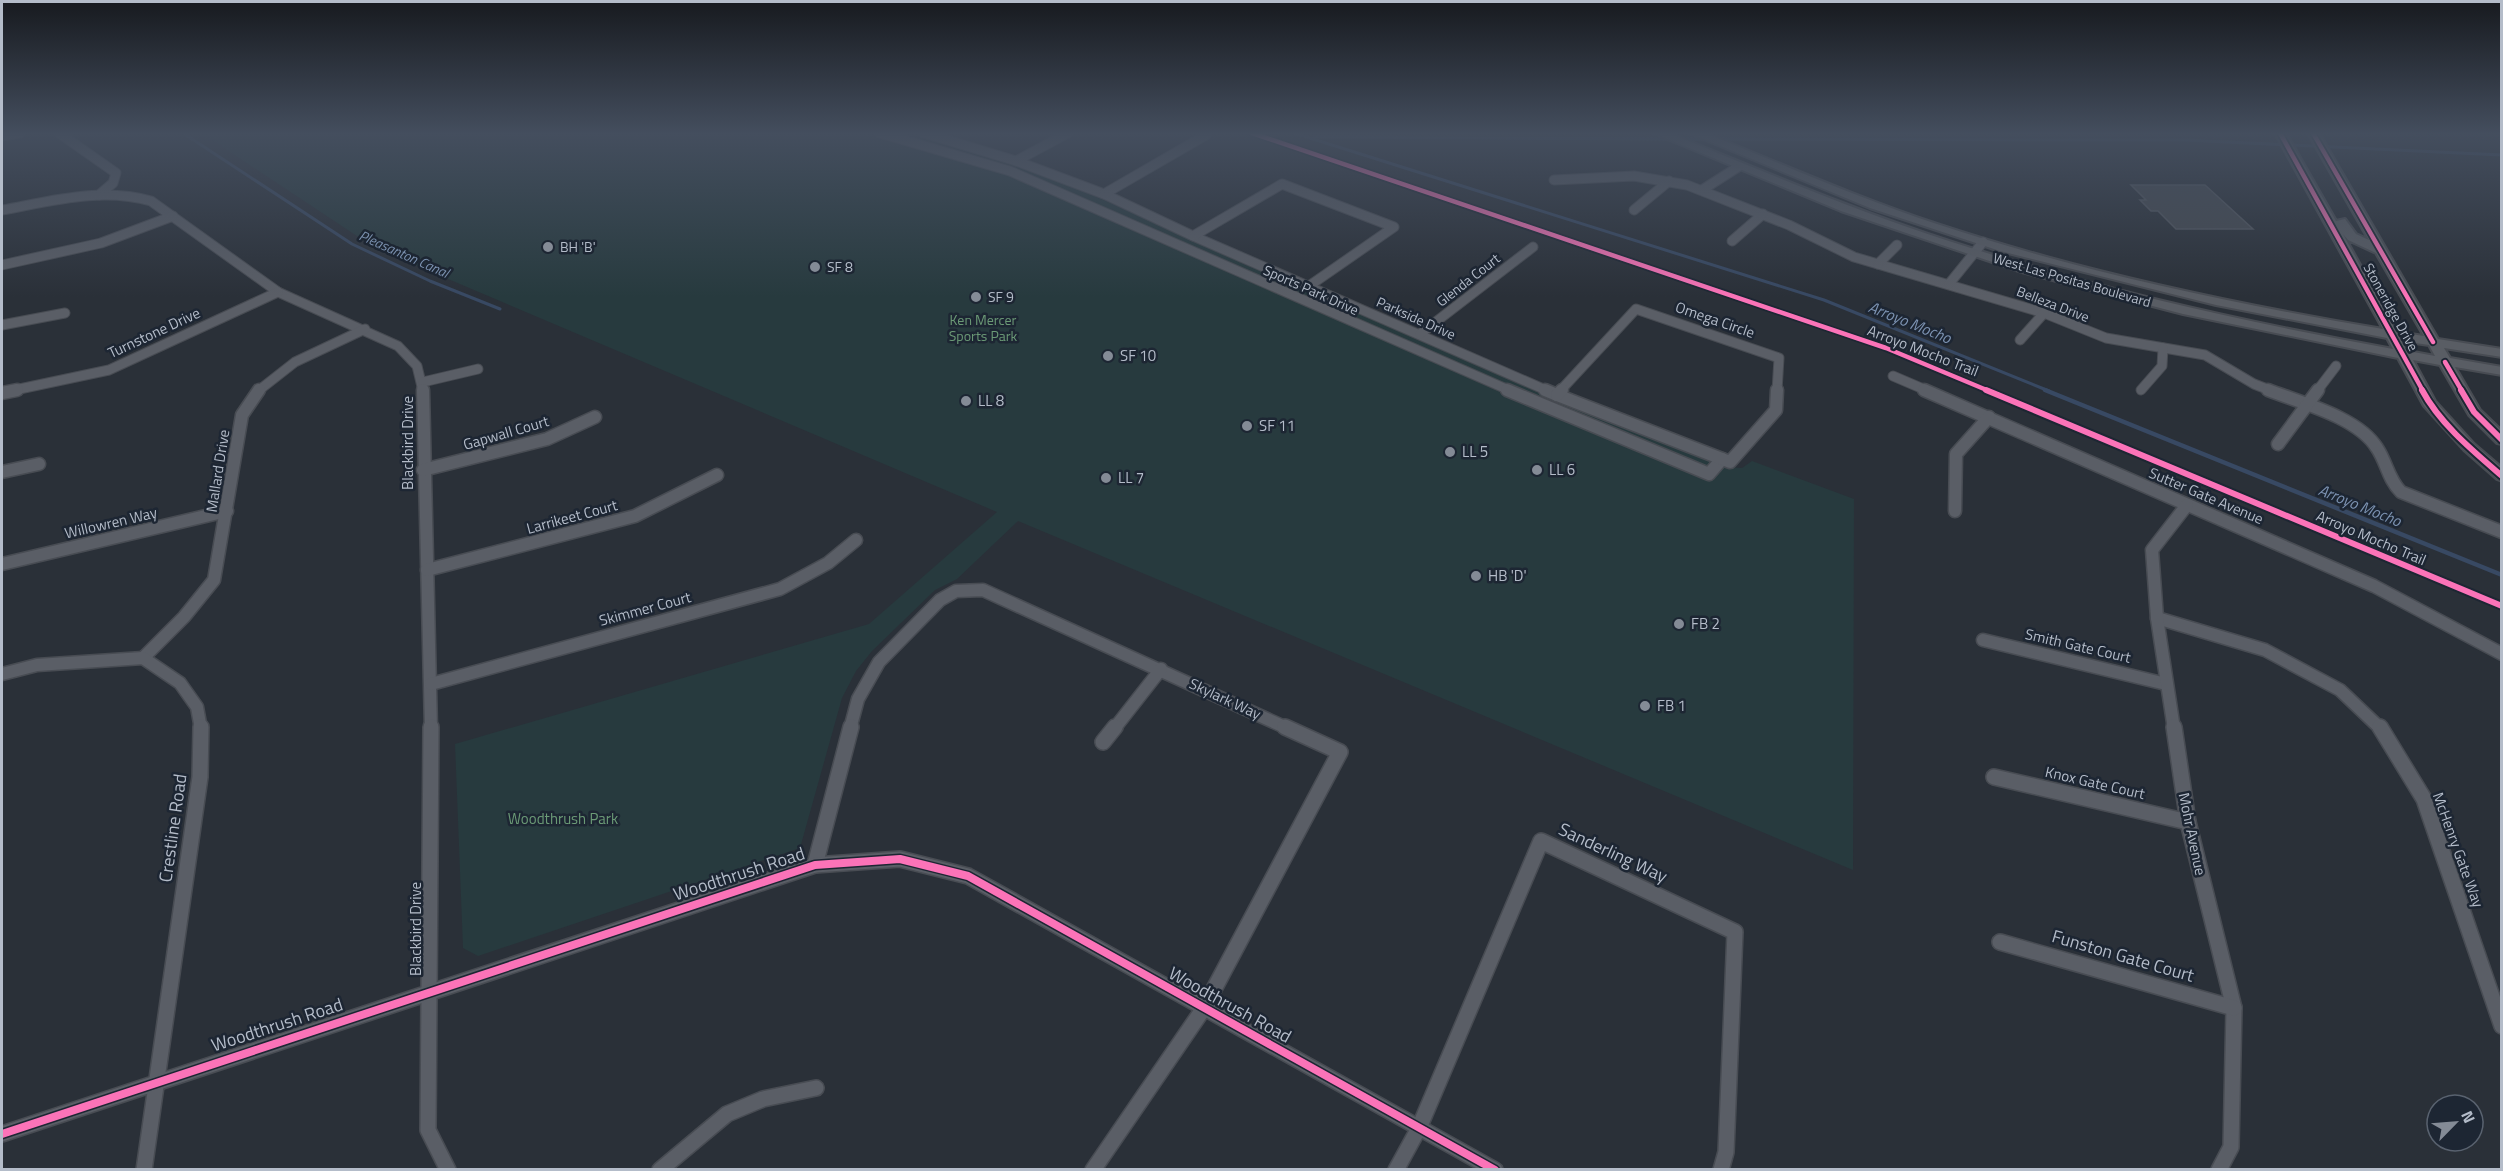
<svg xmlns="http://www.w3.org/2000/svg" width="2503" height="1171" font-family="'Titillium Web',sans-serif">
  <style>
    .green { fill: #273a3e }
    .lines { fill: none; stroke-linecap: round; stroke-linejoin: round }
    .stream-far1 { stroke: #384963; stroke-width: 3 }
    .stream { stroke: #384963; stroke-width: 4.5 }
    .building { fill: #444950; stroke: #52575f; stroke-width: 1.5 }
    .minor-far2-casing { stroke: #484c53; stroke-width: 11 }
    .minor-far1-casing { stroke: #484c53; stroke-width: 15 }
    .minor-casing { stroke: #484c53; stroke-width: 18 }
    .secondary-casing { stroke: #484c53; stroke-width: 4 }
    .minor-far2 { stroke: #5a5e66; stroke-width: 9 }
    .minor-far1 { stroke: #5a5e66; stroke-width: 12 }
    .minor { stroke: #5a5e66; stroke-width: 15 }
    .secondary { fill: #595d64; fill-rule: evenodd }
    .cycleway-far2-casing { stroke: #1d2633; stroke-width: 8 }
    .cycleway-far1-casing { stroke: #1d2633; stroke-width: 10 }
    .cycleway-casing { stroke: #1d2633; stroke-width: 11 }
    .cycleway-far2 { stroke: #fb73b8; stroke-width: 4.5 }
    .cycleway-far1 { stroke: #fb73b8; stroke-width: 6 }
    .cycleway { stroke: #fb73b8; stroke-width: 8 }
    .poi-dot { fill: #848b96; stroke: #1d2633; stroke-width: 2 }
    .labels { text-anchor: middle; stroke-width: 5; stroke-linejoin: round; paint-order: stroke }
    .far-poi-label { font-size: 14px; fill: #b4bcc9; stroke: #1d2633; text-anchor: start }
    .far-water-label { font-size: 14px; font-style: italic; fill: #7c92b1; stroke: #1d2633 }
    .far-street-label { font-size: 14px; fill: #b4bcc9; stroke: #1d2633 }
    .far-park-label { font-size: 14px; fill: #6b9a76; stroke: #1d2633 }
    .street-label { font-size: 15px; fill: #b4bcc9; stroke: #1d2633 }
    .poi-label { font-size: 15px; fill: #b4bcc9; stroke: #1d2633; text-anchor: start }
    .park-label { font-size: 15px; fill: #6b9a76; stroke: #1d2633 }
    .water-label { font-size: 16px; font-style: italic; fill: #7c92b1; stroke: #1d2633 }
    .near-street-label { font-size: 18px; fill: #b4bcc9; stroke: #1d2633 }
  </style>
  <rect width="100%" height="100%" fill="#2a3038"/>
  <path class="green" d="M912,133L1046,175L1330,299L1710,459L1722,467L1742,468L1752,461L1854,499L1853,870L1018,521L957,579L935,590L872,651L856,671L842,698L800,848L478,956L463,948L455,744L869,624L997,512L375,248L203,134Z"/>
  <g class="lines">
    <g class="stream-far1">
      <path d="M183,133L352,244L430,281L500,309"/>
      <path d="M1294,133L1824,300L2049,391"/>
      <path d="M1314,137L1671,139"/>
      <path d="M1680,139H1707"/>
      <path d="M1716,139L2185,140L2502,155"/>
    </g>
    <path class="stream" d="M2045,390L2502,575"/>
  </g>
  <path class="building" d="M2131,185H2205L2253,229H2176L2158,211H2151L2140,200H2146Z"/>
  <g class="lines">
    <defs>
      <g id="minor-far2">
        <path d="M59,133L116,173L113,183L99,195"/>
        <path d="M880,133L1010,171L1511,391"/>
        <path d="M924,133L1016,161L1104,194L1193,236L1548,391"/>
        <path d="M2,136L20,133"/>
        <path d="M1016,161L1068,133"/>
        <path d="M1554,180L1634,176L1687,185L1789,225L1854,257L2044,313L2106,338L2205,355L2254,384L2272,391"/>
        <path d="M1702,190L1738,167"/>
        <path d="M1104,194L1206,135"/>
        <path d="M2,210C52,201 101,187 151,201L278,292L398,346L417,366L423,391"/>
        <path d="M1634,210L1669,181"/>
        <path d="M1193,236L1282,184L1394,227L1309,286"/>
        <path d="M1732,241L1763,214"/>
        <path d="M1878,264L1897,245"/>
        <path d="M2,265L101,243L173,216"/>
        <path d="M1949,284L1983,242"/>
        <path d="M2,325L65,313"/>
        <path d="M1420,334L1533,247"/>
        <path d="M2020,340L2044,313"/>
        <path d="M1893,376L1928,391"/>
        <path d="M423,382L478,369"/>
        <path d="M2141,390L2162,366L2163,348"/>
        <path d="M10,391L109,370L278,292"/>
        <path d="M258,391L295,362L365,329"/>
        <path d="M1560,391L1636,309L1779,358L1777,391"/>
        <path d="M2317,391L2336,366"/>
      </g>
      <g id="minor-far1">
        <path d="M423,390L431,729"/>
        <path d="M1507,390L1709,474L1722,459"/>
        <path d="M1545,390L1557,395"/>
        <path d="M1924,390L2374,586L2502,654"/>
        <path d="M2268,390C2301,403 2358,417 2377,448C2387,463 2388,479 2401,492L2502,532"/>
        <path d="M2,393L17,390"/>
        <path d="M1557,395L1730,462L1776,410L1777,390"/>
        <path d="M1557,395L1562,390"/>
        <path d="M2278,444L2318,390"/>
        <path d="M423,470L547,439L595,417"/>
        <path d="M2,472L39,464"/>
        <path d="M1955,511L1956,454L1989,417"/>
        <path d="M2,564L227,511"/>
        <path d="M427,570L635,516L717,475"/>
        <path d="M2157,618L2265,650L2340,690L2381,729"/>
        <path d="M1983,640L2166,684"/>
        <path d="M143,658L184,617L214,580L242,415L259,390"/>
        <path d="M2,674L37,665L143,658L180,683L197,707L201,729"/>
        <path d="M431,684L780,589L828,563L856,540"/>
        <path d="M850,729L858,699L879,662L940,600L956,591L983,590L1289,729"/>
        <path d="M1114,729L1161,669"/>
        <path d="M2174,729L2157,618L2152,550L2187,505"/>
      </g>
      <g id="minor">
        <path d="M431,727L428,1130L448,1170"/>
        <path d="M2174,727L2188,822L2234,1008L2231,1147L2219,1170"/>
        <path d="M2380,727L2424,799L2502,1026"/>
        <path d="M1103,742L1115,727"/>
        <path d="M1994,777L2188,822"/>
        <path d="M815,865L851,727"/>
        <path d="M2000,942L2234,1008"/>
        <path d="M2,1134L815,865L900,859L968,876L1495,1170"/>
        <path d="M144,1170L200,777L201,727"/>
        <path d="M660,1170L727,1114L763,1099L816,1088"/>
        <path d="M1093,1170L1204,1008L1340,752L1285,727"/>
        <path d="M1396,1170L1419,1128L1541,841L1735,932L1726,1152L1721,1170"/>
      </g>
      <path id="secondary" d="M1653,133H1669C1763,171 1856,211 1952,242C2096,289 2244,322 2393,349L2387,338L2216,305L2000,251L1870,208L1689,133H1705C1782,164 1858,198 1937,224C2082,272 2233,304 2383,329L2275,133H2286L2336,221L2345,219L2356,234L2369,240L2308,133H2319L2438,339L2502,349V357L2444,348L2450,358L2502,367V375L2455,367L2480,410L2502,431V444L2497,443L2469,415L2440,365L2413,360L2435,401L2474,444L2502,468V481L2497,479L2464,450L2424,406L2398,358L2183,314L2022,272L1841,211ZM2343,234L2348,240L2376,253L2424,336L2397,332ZM2402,341L2429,345L2435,356L2408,351Z"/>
    </defs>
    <use href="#minor-far2" class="minor-far2-casing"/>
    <use href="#minor-far1" class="minor-far1-casing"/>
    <use href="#minor" class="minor-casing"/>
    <use href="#secondary" class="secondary-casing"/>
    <use href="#minor-far2" class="minor-far2"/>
    <use href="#minor-far1" class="minor-far1"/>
    <use href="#minor" class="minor"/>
    <use href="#secondary" class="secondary"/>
    <defs>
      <g id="cycleway-far2">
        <path d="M1252,133L1886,348L1989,391"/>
        <path d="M2280,133L2423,391"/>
        <path d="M2313,133L2433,342"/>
        <path d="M2445,362L2462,391"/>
      </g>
      <g id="cycleway-far1">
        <path d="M1986,390L2502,606"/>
        <path d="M2422,390C2440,424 2473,451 2502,476"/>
        <path d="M2461,390L2474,412L2502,440"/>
      </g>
      <path id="cycleway" d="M2,1134L815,865L900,859L968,876L1495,1170"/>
    </defs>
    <use href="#cycleway-far2" class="cycleway-far2-casing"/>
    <use href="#cycleway-far1" class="cycleway-far1-casing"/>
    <use href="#cycleway" class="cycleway-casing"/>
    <use href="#cycleway-far2" class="cycleway-far2"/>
    <use href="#cycleway-far1" class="cycleway-far1"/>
    <use href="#cycleway" class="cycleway"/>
  </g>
  <linearGradient id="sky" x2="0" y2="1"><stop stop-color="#171a1f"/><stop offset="0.45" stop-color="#444e5e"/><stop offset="1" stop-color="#444e5e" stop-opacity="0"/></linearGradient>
  <rect width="2503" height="297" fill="url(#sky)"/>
  <g class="poi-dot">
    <circle cx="548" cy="247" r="6"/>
    <circle cx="815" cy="267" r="6"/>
    <circle cx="976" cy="297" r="6"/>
    <circle cx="1108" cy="356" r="6"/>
    <circle cx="966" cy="401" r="6"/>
    <circle cx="1247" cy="426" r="6"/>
    <circle cx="1450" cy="452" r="6"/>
    <circle cx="1537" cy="470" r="6"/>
    <circle cx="1106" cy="478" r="6"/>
    <circle cx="1476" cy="576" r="6"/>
    <circle cx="1679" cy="624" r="6"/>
    <circle cx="1645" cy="706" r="6"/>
  </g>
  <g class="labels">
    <g class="far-poi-label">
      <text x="560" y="252">BH 'B'</text>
      <text x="827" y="272">SF 8</text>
      <text x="988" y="302">SF 9</text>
    </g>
    <g class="far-water-label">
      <text transform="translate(404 254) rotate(24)" y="5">Pleasanton Canal</text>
    </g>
    <g class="far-street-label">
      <text transform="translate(1468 280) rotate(-38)" y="5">Glenda Court</text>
      <text transform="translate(2072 280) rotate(16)" y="5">West Las Positas Boulevard</text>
      <text transform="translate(1311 290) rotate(24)" y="5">Sports Park Drive</text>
      <text transform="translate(2053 304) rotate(21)" y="5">Belleza Drive</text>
      <text transform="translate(2391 307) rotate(61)" y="5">Stoneridge Drive</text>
      <text transform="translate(1416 318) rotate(24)" y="5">Parkside Drive</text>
    </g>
    <g class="far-park-label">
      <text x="983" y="325">Ken Mercer<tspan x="983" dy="16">Sports Park</tspan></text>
    </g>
    <g class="street-label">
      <text transform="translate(1715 320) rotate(19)" y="5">Omega Circle</text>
      <text transform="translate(154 333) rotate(-25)" y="5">Turnstone Drive</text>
      <text transform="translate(1923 351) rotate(21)" y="5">Arroyo Mocho Trail</text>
      <text transform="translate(506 433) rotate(-16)" y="5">Gapwall Court</text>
      <text transform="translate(408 443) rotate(-90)" y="5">Blackbird Drive</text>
      <text transform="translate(218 471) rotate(-81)" y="5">Mallard Drive</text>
      <text transform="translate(2206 496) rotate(23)" y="5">Sutter Gate Avenue</text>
      <text transform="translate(572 517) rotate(-15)" y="5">Larrikeet Court</text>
      <text transform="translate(111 523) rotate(-13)" y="5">Willowren Way</text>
      <text transform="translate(2371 538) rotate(23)" y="5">Arroyo Mocho Trail</text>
      <text transform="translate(645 609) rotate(-15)" y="5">Skimmer Court</text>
      <text transform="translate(2078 646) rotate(13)" y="5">Smith Gate Court</text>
      <text transform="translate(1225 699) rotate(25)" y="5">Skylark Way</text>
      <text transform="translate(2095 783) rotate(13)" y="5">Knox Gate Court</text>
      <text transform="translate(2192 834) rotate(78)" y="5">Mohr Avenue</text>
      <text transform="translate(2458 850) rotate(70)" y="5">McHenry Gate Way</text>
      <text transform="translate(416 929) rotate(-90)" y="5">Blackbird Drive</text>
    </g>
    <g class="poi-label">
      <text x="1120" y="361">SF 10</text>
      <text x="978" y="406">LL 8</text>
      <text x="1259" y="431">SF 11</text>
      <text x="1462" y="457">LL 5</text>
      <text x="1549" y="475">LL 6</text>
      <text x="1118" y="483">LL 7</text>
      <text x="1488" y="581">HB 'D'</text>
      <text x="1691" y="629">FB 2</text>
      <text x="1657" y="711">FB 1</text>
    </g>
    <g class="park-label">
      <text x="563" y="824">Woodthrush Park</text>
    </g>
    <g class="water-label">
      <text transform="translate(1910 322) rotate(22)" y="6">Arroyo Mocho</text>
      <text transform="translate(2360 505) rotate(22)" y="6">Arroyo Mocho</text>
    </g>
    <g class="near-street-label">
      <text transform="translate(173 828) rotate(-82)" y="6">Crestline Road</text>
      <text transform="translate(1613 853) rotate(25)" y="6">Sanderling Way</text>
      <text transform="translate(739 874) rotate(-18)" y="6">Woodthrush Road</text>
      <text transform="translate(2123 956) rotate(16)" y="6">Funston Gate Court</text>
      <text transform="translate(1230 1005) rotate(29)" y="6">Woodthrush Road</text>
      <text transform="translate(277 1025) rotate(-18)" y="6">Woodthrush Road</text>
    </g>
  </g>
  <rect width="2503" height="1171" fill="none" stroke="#b4bcc9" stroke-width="6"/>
  <g transform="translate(2455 1123) rotate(65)"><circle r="28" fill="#1d2633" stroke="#59626f" stroke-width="1.5"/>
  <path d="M0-4.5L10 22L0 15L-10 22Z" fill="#848b96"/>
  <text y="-9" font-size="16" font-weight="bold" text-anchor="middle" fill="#b4bcc9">N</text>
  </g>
</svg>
